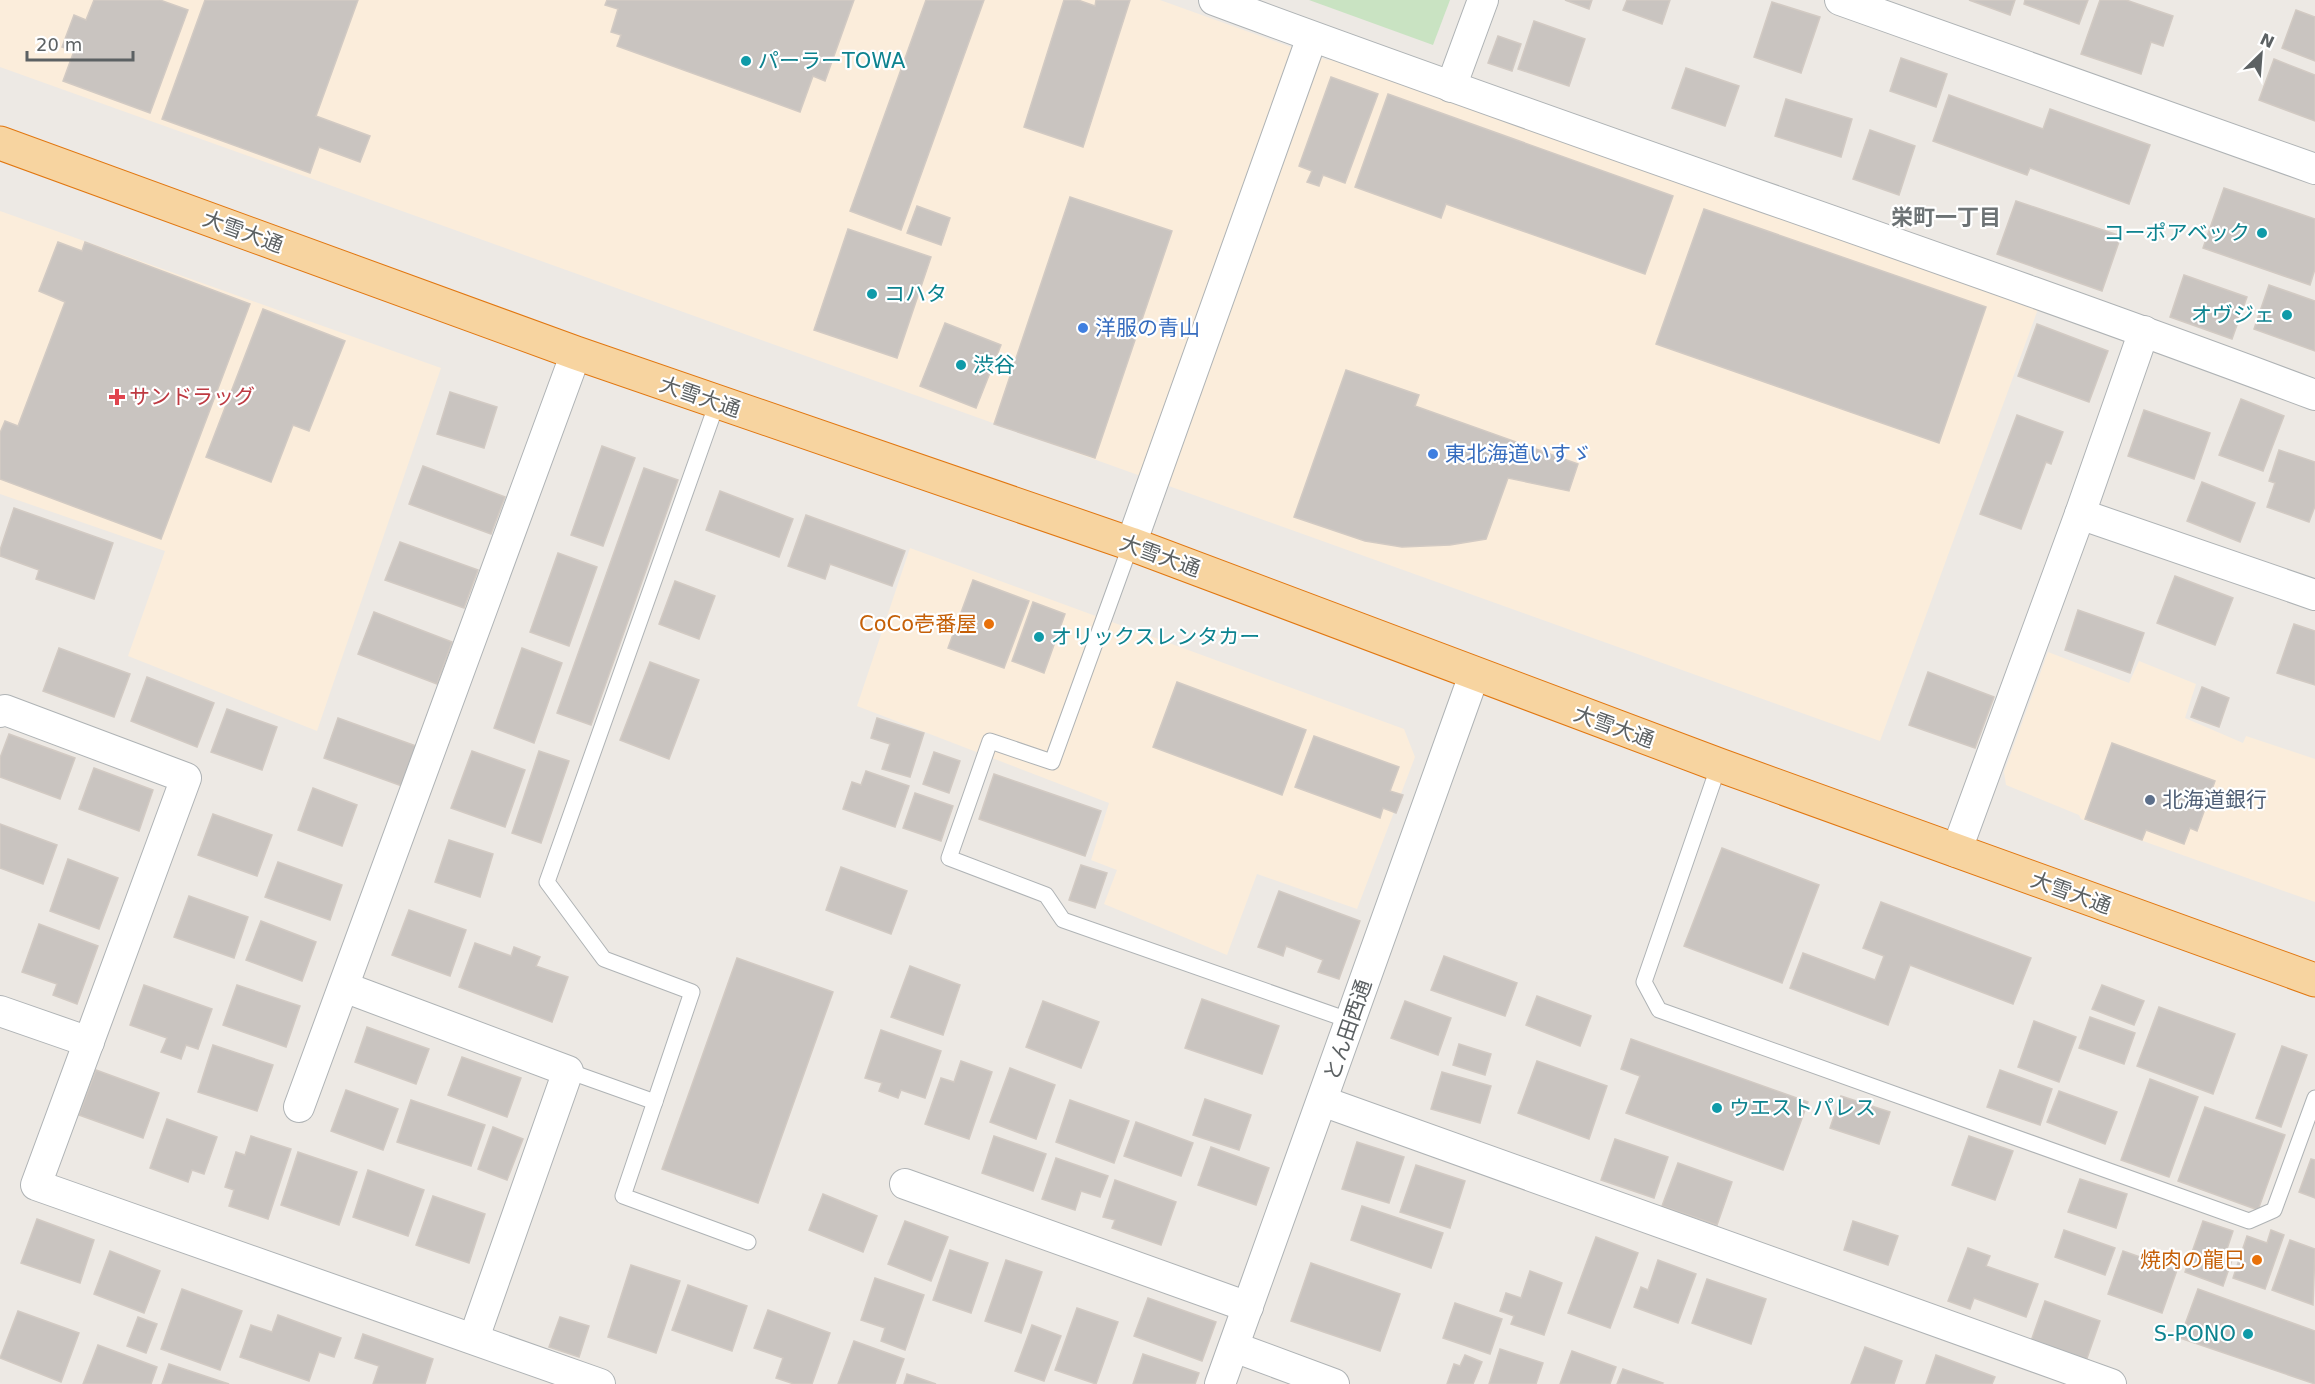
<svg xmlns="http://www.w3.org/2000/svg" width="2315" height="1384" font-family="'DejaVu Sans','Noto Sans JP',sans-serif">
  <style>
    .commercial { fill: #fbeddb }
    .green { fill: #c9e3c2 }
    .building { fill: #c9c4c0; stroke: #d2cac3; stroke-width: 1.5 }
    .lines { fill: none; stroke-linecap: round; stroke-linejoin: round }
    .service-casing { stroke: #afb3b5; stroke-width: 17 }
    .minor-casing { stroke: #afb3b5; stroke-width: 32 }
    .trunk-casing { stroke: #e17710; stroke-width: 35 }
    .service { stroke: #fff; stroke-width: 15 }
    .minor { stroke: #fff; stroke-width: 30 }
    .trunk { stroke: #f7d4a0; stroke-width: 33 }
    .culture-dot { fill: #0f9aa8; stroke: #fff; stroke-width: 2 }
    .shop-dot { fill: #3f7fe0; stroke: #fff; stroke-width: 2 }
    .health-dot { fill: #e0444e; stroke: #fff; stroke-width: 2 }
    .food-dot { fill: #e8710a; stroke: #fff; stroke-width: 2 }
    .service-dot { fill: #5c6f8a; stroke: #fff; stroke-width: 2 }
    .labels { text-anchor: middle; stroke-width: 4.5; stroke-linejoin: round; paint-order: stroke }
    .culture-label { font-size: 21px; fill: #0d838f; stroke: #fff; text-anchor: start }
    .street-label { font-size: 21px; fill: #5c6163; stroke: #fff }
    .shop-label { font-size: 21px; fill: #366cbe; stroke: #fff; text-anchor: start }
    .health-label { font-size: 21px; fill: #be3a42; stroke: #fff; text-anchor: start }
    .food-label { font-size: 21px; fill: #c56008; stroke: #fff; text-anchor: end }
    .service-label { font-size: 21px; fill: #4e5e75; stroke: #fff; text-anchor: start }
    .neighbourhood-label { font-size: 22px; font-weight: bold; fill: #6d7375; stroke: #fff }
  </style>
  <rect width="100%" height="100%" fill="#ede9e4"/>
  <g class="commercial">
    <path d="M0,0H1160L1327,60H1340L2038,309L1880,741L0,67Z"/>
    <path d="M0,211L441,368L317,731L128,656L165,551L0,494Z"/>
    <path d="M910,548L1404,729L1415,757L1357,909L1257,874L1227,955L1104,904L1117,870L1091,860L1109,803L857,706Z"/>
    <path d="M2048,652L2129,683L2139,661L2196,684L2185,718L2243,743L2246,736L2315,759V902L2081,819L2079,815L2006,785L2004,772Z"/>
  </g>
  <path class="green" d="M1309,0H1450L1433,45Z"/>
  <g class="building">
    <path d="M94,0H160L188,10L150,113L63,81L74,51L62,47L74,15L86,20Z"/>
    <path d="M205,0H358L316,116L370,136L360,162L319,147L310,173L162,119Z"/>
    <path d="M607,0H854L825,81L813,76L800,112L617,46L621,35L611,32L618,9L605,5Z"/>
    <path d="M926,0H984L901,230L850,211Z"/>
    <path d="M1064,0H1078L1095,6L1096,0H1130L1083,147L1024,127Z"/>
    <path d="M1565,0H1592L1589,9Z"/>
    <path d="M1627,0H1670L1662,24L1623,10Z"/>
    <path d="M1969,0H2015L2010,15Z"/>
    <path d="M2025,0H2088L2079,24L2024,4Z"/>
    <path d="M2100,0H2126L2173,16L2163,46L2151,42L2141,74L2081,54Z"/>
    <path d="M1772,2L1820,17L1801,73L1754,57Z"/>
    <path d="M2296,10L2315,17V61L2282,48Z"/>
    <path d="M1534,21L1585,39L1569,86L1518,69Z"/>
    <path d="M1498,36L1521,44L1512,71L1488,63Z"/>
    <path d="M1901,58L1947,74L1936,107L1890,91Z"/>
    <path d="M2274,59L2315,75V121L2259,100Z"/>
    <path d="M1686,68L1739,86L1725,126L1672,108Z"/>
    <path d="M1331,77L1378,94L1345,183L1323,175L1319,186L1307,182L1312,171L1299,166Z"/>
    <path d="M1388,94L1673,196L1645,274L1446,204L1441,218L1355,187Z"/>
    <path d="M1949,95L2043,129L2050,109L2150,145L2129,204L2030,168L2027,175L1933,141Z"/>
    <path d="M1786,99L1852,119L1841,157L1775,136Z"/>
    <path d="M1870,130L1915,146L1899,195L1853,179Z"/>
    <path d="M2224,188L2315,219V269L2310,285L2203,248Z"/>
    <path d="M1070,197L1172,231L1095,458L994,424Z"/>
    <path d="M2016,201L2121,236L2102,291L1997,254Z"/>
    <path d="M917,206L950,218L941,245L907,233Z"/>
    <path d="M1704,209L1986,307L1939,443L1656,344Z"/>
    <path d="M848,229L931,257L897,358L814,330Z"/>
    <path d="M58,242L82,251L85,242L250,304L161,539L0,479V433L5,421L18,426L65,302L39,291Z"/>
    <path d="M2184,275L2247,297L2232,339L2170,317Z"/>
    <path d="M2269,285L2315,301V351L2254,329Z"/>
    <path d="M263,309L345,341L309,431L293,425L271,482L206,457Z"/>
    <path d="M945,323L1001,345L976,408L920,386Z"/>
    <path d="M2037,324L2108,351L2089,402L2018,376Z"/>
    <path d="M1346,370L1419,395L1415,406L1578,464L1569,491L1508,478L1486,539L1450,545L1402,547L1365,541L1294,517Z"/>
    <path d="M450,392L497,407L484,448L437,434Z"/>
    <path d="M2241,399L2284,416L2263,471L2219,455Z"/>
    <path d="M2144,410L2210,433L2194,479L2128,456Z"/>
    <path d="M2017,415L2063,432L2051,464L2046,462L2021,529L1980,514Z"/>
    <path d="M602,446L635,458L603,546L571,535Z"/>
    <path d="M2279,450L2315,462V506L2309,522L2267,507L2275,483L2269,481Z"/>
    <path d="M423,466L505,497L491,534L409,504Z"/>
    <path d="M644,468L678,480L591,725L557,713Z"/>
    <path d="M2202,482L2255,503L2240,542L2187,521Z"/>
    <path d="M720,491L793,519L779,557L706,530Z"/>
    <path d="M14,508L113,543L94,599L36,579L39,570L0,556V550Z"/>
    <path d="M806,515L905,551L892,586L830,564L825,579L788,566Z"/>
    <path d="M400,542L478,570L464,608L385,580Z"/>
    <path d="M558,553L597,567L569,646L530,632Z"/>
    <path d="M2175,576L2233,598L2215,645L2157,623Z"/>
    <path d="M973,580L1029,601L1004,668L948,648Z"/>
    <path d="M675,581L715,596L699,639L659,624Z"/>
    <path d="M1033,602L1065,614L1044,673L1012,661Z"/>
    <path d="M2078,610L2144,633L2130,673L2065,650Z"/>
    <path d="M374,612L452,642L437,684L358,654Z"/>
    <path d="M2294,624L2315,631V685L2277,673Z"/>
    <path d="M59,648L130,674L114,717L43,691Z"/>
    <path d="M522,648L562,663L534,743L494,728Z"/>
    <path d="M650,662L699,680L669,759L620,740Z"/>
    <path d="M1928,672L1994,697L1975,748L1909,725Z"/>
    <path d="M147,677L214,703L197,747L131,721Z"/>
    <path d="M1177,682L1306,730L1282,795L1153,747Z"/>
    <path d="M2202,687L2229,698L2219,727L2191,717Z"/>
    <path d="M227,709L277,727L262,770L211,752Z"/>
    <path d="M338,718L416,746L402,786L324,758Z"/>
    <path d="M877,718L924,733L910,777L882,769L890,744L871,738Z"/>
    <path d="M9,734L75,758L60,799L0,777V758Z"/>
    <path d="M1314,736L1399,767L1390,791L1403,795L1396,813L1383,808L1380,818L1295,787Z"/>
    <path d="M2112,743L2215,781L2197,831L2190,828L2184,844L2146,830L2142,840L2085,819Z"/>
    <path d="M472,751L525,770L505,827L451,808Z"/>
    <path d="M539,751L569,761L541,843L512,833Z"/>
    <path d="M934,752L960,761L949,793L923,784Z"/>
    <path d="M94,768L153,790L139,831L79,809Z"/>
    <path d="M866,771L909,786L895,827L843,809L852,782L861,785Z"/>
    <path d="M994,774L1101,811L1085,856L979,819Z"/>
    <path d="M313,788L357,805L342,846L298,830Z"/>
    <path d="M915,793L953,806L941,841L903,828Z"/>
    <path d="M213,814L272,835L257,876L198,855Z"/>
    <path d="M0,824L57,845L43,884L0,868Z"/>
    <path d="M449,840L493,854L480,897L435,882Z"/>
    <path d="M1722,848L1819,885L1782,983L1684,946Z"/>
    <path d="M68,859L118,878L99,929L50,911Z"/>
    <path d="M278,862L342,885L330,920L265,897Z"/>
    <path d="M1081,865L1107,873L1095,908L1069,900Z"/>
    <path d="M841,867L907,891L891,934L826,910Z"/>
    <path d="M1279,891L1360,921L1339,979L1318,972L1323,960L1286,946L1283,956L1258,947Z"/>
    <path d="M189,896L248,917L234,958L174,937Z"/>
    <path d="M1881,902L2031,958L2013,1004L1910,965L1888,1025L1790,988L1803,953L1875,980L1884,956L1863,948Z"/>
    <path d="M409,910L466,930L450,976L392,955Z"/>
    <path d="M261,921L316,942L302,981L246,960Z"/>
    <path d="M39,924L98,946L77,1004L53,995L57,984L22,972Z"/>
    <path d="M475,943L511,956L514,947L540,957L536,966L568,977L552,1022L459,987Z"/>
    <path d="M1444,956L1517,983L1505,1016L1431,990Z"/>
    <path d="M737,958L833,992L758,1203L662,1169Z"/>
    <path d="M910,966L960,985L943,1035L891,1017Z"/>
    <path d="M144,985L212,1009L198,1049L186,1045L181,1059L161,1052L167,1038L130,1025Z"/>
    <path d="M237,985L300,1006L286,1047L223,1025Z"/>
    <path d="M2102,985L2144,1001L2134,1025L2092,1009Z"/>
    <path d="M1537,996L1591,1016L1580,1046L1526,1025Z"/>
    <path d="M1202,999L1279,1026L1262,1074L1185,1048Z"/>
    <path d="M1043,1001L1099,1022L1081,1068L1026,1047Z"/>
    <path d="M1405,1001L1451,1018L1438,1055L1391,1038Z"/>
    <path d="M2159,1007L2235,1034L2213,1094L2137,1066Z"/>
    <path d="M2090,1017L2135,1033L2124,1064L2079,1048Z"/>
    <path d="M2034,1021L2076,1037L2059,1082L2018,1067Z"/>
    <path d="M367,1027L429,1049L416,1084L355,1062Z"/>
    <path d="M881,1030L941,1051L925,1098L901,1090L898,1098L879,1091L882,1083L865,1078Z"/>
    <path d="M1631,1039L1808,1102L1783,1170L1626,1113L1640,1076L1621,1069Z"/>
    <path d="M1459,1044L1491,1054L1485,1075L1453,1065Z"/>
    <path d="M213,1045L273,1065L257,1111L198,1092Z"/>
    <path d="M2282,1046L2307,1055L2281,1127L2256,1118Z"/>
    <path d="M462,1057L521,1078L507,1117L448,1095Z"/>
    <path d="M961,1061L992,1072L969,1139L925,1124L941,1078L954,1082Z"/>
    <path d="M1537,1061L1607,1086L1589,1139L1518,1113Z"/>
    <path d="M1010,1068L1055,1085L1036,1139L990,1122Z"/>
    <path d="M96,1070L159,1093L143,1138L79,1115Z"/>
    <path d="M2000,1070L2052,1089L2040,1125L1987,1107Z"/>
    <path d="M1442,1072L1491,1086L1480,1123L1431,1109Z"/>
    <path d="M2150,1079L2198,1097L2169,1177L2121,1160Z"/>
    <path d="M346,1090L398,1109L383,1150L331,1131Z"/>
    <path d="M2059,1091L2117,1112L2105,1144L2047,1122Z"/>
    <path d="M1841,1096L1890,1112L1879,1144L1830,1128Z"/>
    <path d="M1205,1099L1251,1115L1239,1150L1193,1135Z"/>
    <path d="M411,1100L485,1125L471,1166L397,1142Z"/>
    <path d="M1070,1100L1129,1121L1114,1163L1056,1142Z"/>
    <path d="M2205,1107L2285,1135L2258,1210L2178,1181Z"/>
    <path d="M167,1119L217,1137L204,1174L192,1170L188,1182L150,1168Z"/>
    <path d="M1136,1122L1193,1143L1181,1176L1124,1156Z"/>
    <path d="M493,1127L523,1139L507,1180L478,1169Z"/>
    <path d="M251,1136L291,1149L268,1219L229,1206L234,1190L225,1187L236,1152L245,1155Z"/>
    <path d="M994,1136L1046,1154L1033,1191L982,1173Z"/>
    <path d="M1969,1136L2013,1151L1995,1200L1952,1185Z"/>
    <path d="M1615,1139L1668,1157L1654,1198L1601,1180Z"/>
    <path d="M1357,1142L1404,1157L1389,1203L1342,1189Z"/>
    <path d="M1211,1147L1269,1168L1256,1205L1198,1185Z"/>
    <path d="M298,1152L357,1172L339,1225L281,1205Z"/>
    <path d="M1056,1158L1108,1176L1100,1197L1081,1191L1075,1210L1042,1199Z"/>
    <path d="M2311,1159L2315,1160V1198L2299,1192Z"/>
    <path d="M1678,1163L1732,1182L1717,1225L1662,1206Z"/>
    <path d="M1416,1165L1465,1181L1450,1228L1400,1212Z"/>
    <path d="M368,1170L424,1190L408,1236L353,1217Z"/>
    <path d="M2080,1179L2127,1194L2116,1228L2068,1212Z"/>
    <path d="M1115,1180L1176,1202L1161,1245L1112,1228L1115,1220L1103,1217Z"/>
    <path d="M823,1194L877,1216L863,1252L809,1230Z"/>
    <path d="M433,1196L485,1214L469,1263L416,1245Z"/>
    <path d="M1362,1206L1443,1233L1431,1268L1351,1240Z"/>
    <path d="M37,1219L94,1240L80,1283L21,1263Z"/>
    <path d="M905,1221L948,1237L931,1281L888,1264Z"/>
    <path d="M1853,1221L1898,1236L1888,1265L1844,1250Z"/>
    <path d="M2203,1221L2233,1231L2225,1255L2233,1257L2223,1286L2185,1272Z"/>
    <path d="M2064,1230L2115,1248L2105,1275L2055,1257Z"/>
    <path d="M2271,1230L2284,1235L2265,1289L2233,1278L2247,1236L2267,1243Z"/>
    <path d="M1596,1237L1638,1253L1610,1328L1568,1313Z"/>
    <path d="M2290,1240L2315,1249L2313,1305L2272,1290Z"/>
    <path d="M1968,1248L1990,1256L1986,1266L2038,1284L2026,1317L1974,1298L1970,1309L1948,1301Z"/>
    <path d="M950,1250L988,1263L971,1313L933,1300Z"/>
    <path d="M110,1251L160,1271L144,1313L94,1294Z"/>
    <path d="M2123,1251L2177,1270L2162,1313L2108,1294Z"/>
    <path d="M1006,1260L1042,1272L1021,1333L985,1321Z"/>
    <path d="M1658,1260L1696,1274L1678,1323L1634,1307L1641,1287L1648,1290Z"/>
    <path d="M1311,1263L1400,1294L1380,1351L1291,1321Z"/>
    <path d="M631,1265L680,1281L656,1353L608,1337Z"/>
    <path d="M1530,1271L1562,1283L1544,1335L1511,1324L1514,1316L1500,1311L1506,1293L1521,1298Z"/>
    <path d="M875,1278L924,1295L905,1350L881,1341L885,1328L861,1320Z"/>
    <path d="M1707,1279L1766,1299L1751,1344L1692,1323Z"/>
    <path d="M688,1285L747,1306L732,1351L672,1330Z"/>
    <path d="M182,1289L242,1311L220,1370L161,1349Z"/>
    <path d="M2198,1289L2315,1331V1384L2180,1338Z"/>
    <path d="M1148,1298L1216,1322L1202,1361L1134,1336Z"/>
    <path d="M2045,1301L2100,1321L2085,1364L2030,1344Z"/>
    <path d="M1455,1303L1502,1319L1490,1354L1443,1338Z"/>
    <path d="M1077,1308L1118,1322L1096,1384L1055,1370Z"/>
    <path d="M768,1310L830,1333L812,1384H794L776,1378L783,1358L754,1348Z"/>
    <path d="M18,1311L79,1333L61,1382L0,1358Z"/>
    <path d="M278,1315L341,1338L334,1357L319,1352L309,1381L240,1357L251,1325L272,1332Z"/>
    <path d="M138,1317L157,1324L146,1353L127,1346Z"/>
    <path d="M560,1317L589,1326L579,1357L549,1347Z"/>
    <path d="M1032,1325L1061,1336L1044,1381L1015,1371Z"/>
    <path d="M363,1334L433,1359L425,1384H373L379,1366L355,1358Z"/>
    <path d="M854,1341L904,1359L895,1384H838Z"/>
    <path d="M98,1345L157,1367L151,1384H83Z"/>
    <path d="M1865,1347L1902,1361L1894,1384H1851Z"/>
    <path d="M1500,1349L1543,1363L1536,1384H1489Z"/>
    <path d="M1572,1351L1616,1367L1610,1384H1560Z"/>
    <path d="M1143,1354L1199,1373L1195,1384H1133Z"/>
    <path d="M1465,1355L1482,1362L1473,1384H1447L1454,1364L1460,1366Z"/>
    <path d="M1936,1355L1995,1377L1992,1384H1926Z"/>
    <path d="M169,1364L229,1384H162Z"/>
    <path d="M1623,1369L1663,1383L1662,1384H1617Z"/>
    <path d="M907,1374L936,1384H904Z"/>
  </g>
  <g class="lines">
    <defs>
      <g id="service">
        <path d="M717,403L547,882L604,959L692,992L623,1196L748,1242"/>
        <path d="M1131,544L1052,762L990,741L949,858L1046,895L1063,920L1351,1021"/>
        <path d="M1719,765L1644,982L1659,1010L2249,1221L2274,1210L2315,1098"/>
        <path d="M568,1071L655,1102"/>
      </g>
      <g id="minor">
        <path d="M1214,0C1579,136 1950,258 2315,395"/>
        <path d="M1840,0L2315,169"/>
        <path d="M1451,87L1483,0"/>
        <path d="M2080,514L2315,595"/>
        <path d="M1131,544L1312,37"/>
        <path d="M0,712L5,710L186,778L36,1185L600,1384"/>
        <path d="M1956,852L2080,514L2144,331"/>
        <path d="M344,987L568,1071L474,1338"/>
        <path d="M0,1011L89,1042"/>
        <path d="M1322,1101L2111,1384"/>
        <path d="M299,1107L576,353"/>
        <path d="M905,1184L1248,1307"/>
        <path d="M1234,1347L1334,1384"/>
        <path d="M1220,1384L1474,675"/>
      </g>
      <path id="trunk" d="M0,143L576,353L1131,544L1719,765L2315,980"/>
    </defs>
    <use href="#service" class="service-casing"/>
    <use href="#minor" class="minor-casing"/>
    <use href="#trunk" class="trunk-casing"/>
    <use href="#service" class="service"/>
    <use href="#minor" class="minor"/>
    <use href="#trunk" class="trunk"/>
  </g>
  <g class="culture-dot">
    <circle cx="746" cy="61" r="6"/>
    <circle cx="2262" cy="233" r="6"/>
    <circle cx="872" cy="294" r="6"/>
    <circle cx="2287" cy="315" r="6"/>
    <circle cx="961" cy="365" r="6"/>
    <circle cx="1039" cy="637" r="6"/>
    <circle cx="1717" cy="1108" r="6"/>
    <circle cx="2248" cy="1334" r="6"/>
  </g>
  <g class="shop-dot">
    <circle cx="1083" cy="328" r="6"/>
    <circle cx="1433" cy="454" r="6"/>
  </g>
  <path class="health-dot" d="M114 388h6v6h6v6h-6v6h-6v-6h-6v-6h6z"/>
  <g class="food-dot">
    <circle cx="989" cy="624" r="6"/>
    <circle cx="2257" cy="1260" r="6"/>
  </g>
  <circle class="service-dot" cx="2150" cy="800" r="6"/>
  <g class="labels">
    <g class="culture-label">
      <text x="758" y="68">パーラーTOWA</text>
      <text x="2250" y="240" text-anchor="end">コーポアベック</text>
      <text x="884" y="301">コハタ</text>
      <text x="2275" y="322" text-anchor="end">オヴジェ</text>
      <text x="973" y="372">渋谷</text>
      <text x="1051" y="644">オリックスレンタカー</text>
      <text x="1729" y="1115">ウエストパレス</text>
      <text x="2236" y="1341" text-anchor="end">S-PONO</text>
    </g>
    <g class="street-label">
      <text transform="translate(243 232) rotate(20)" y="7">大雪大通</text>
      <text transform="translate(700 397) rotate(19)" y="7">大雪大通</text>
      <text transform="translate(1160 556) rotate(20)" y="7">大雪大通</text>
      <text transform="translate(1614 727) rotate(20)" y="7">大雪大通</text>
      <text transform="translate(2071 893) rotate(20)" y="7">大雪大通</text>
      <text transform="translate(1348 1030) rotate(-71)" y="7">とん田西通</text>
    </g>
    <g class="shop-label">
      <text x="1095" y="335">洋服の青山</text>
      <text x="1445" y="461">東北海道いすゞ</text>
    </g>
    <g class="health-label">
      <text x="129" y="404">サンドラッグ</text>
    </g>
    <g class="food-label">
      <text x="977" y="631">CoCo壱番屋</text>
      <text x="2245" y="1267">焼肉の龍巳</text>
    </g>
    <g class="service-label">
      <text x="2162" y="807">北海道銀行</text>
    </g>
    <g class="neighbourhood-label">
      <text x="1946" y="225">栄町一丁目</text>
    </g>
  </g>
  <g transform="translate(2261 54) rotate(25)" stroke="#ffffff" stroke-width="4.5" paint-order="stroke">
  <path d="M0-4.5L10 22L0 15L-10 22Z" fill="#5c6163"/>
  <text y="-9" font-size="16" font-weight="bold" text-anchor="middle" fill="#5c6163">N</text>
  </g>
  <path d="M27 51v9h106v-9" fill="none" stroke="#5c6163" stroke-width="3"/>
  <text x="36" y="51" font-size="18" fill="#5c6163" stroke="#ffffff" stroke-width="4.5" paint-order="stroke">20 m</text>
</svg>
